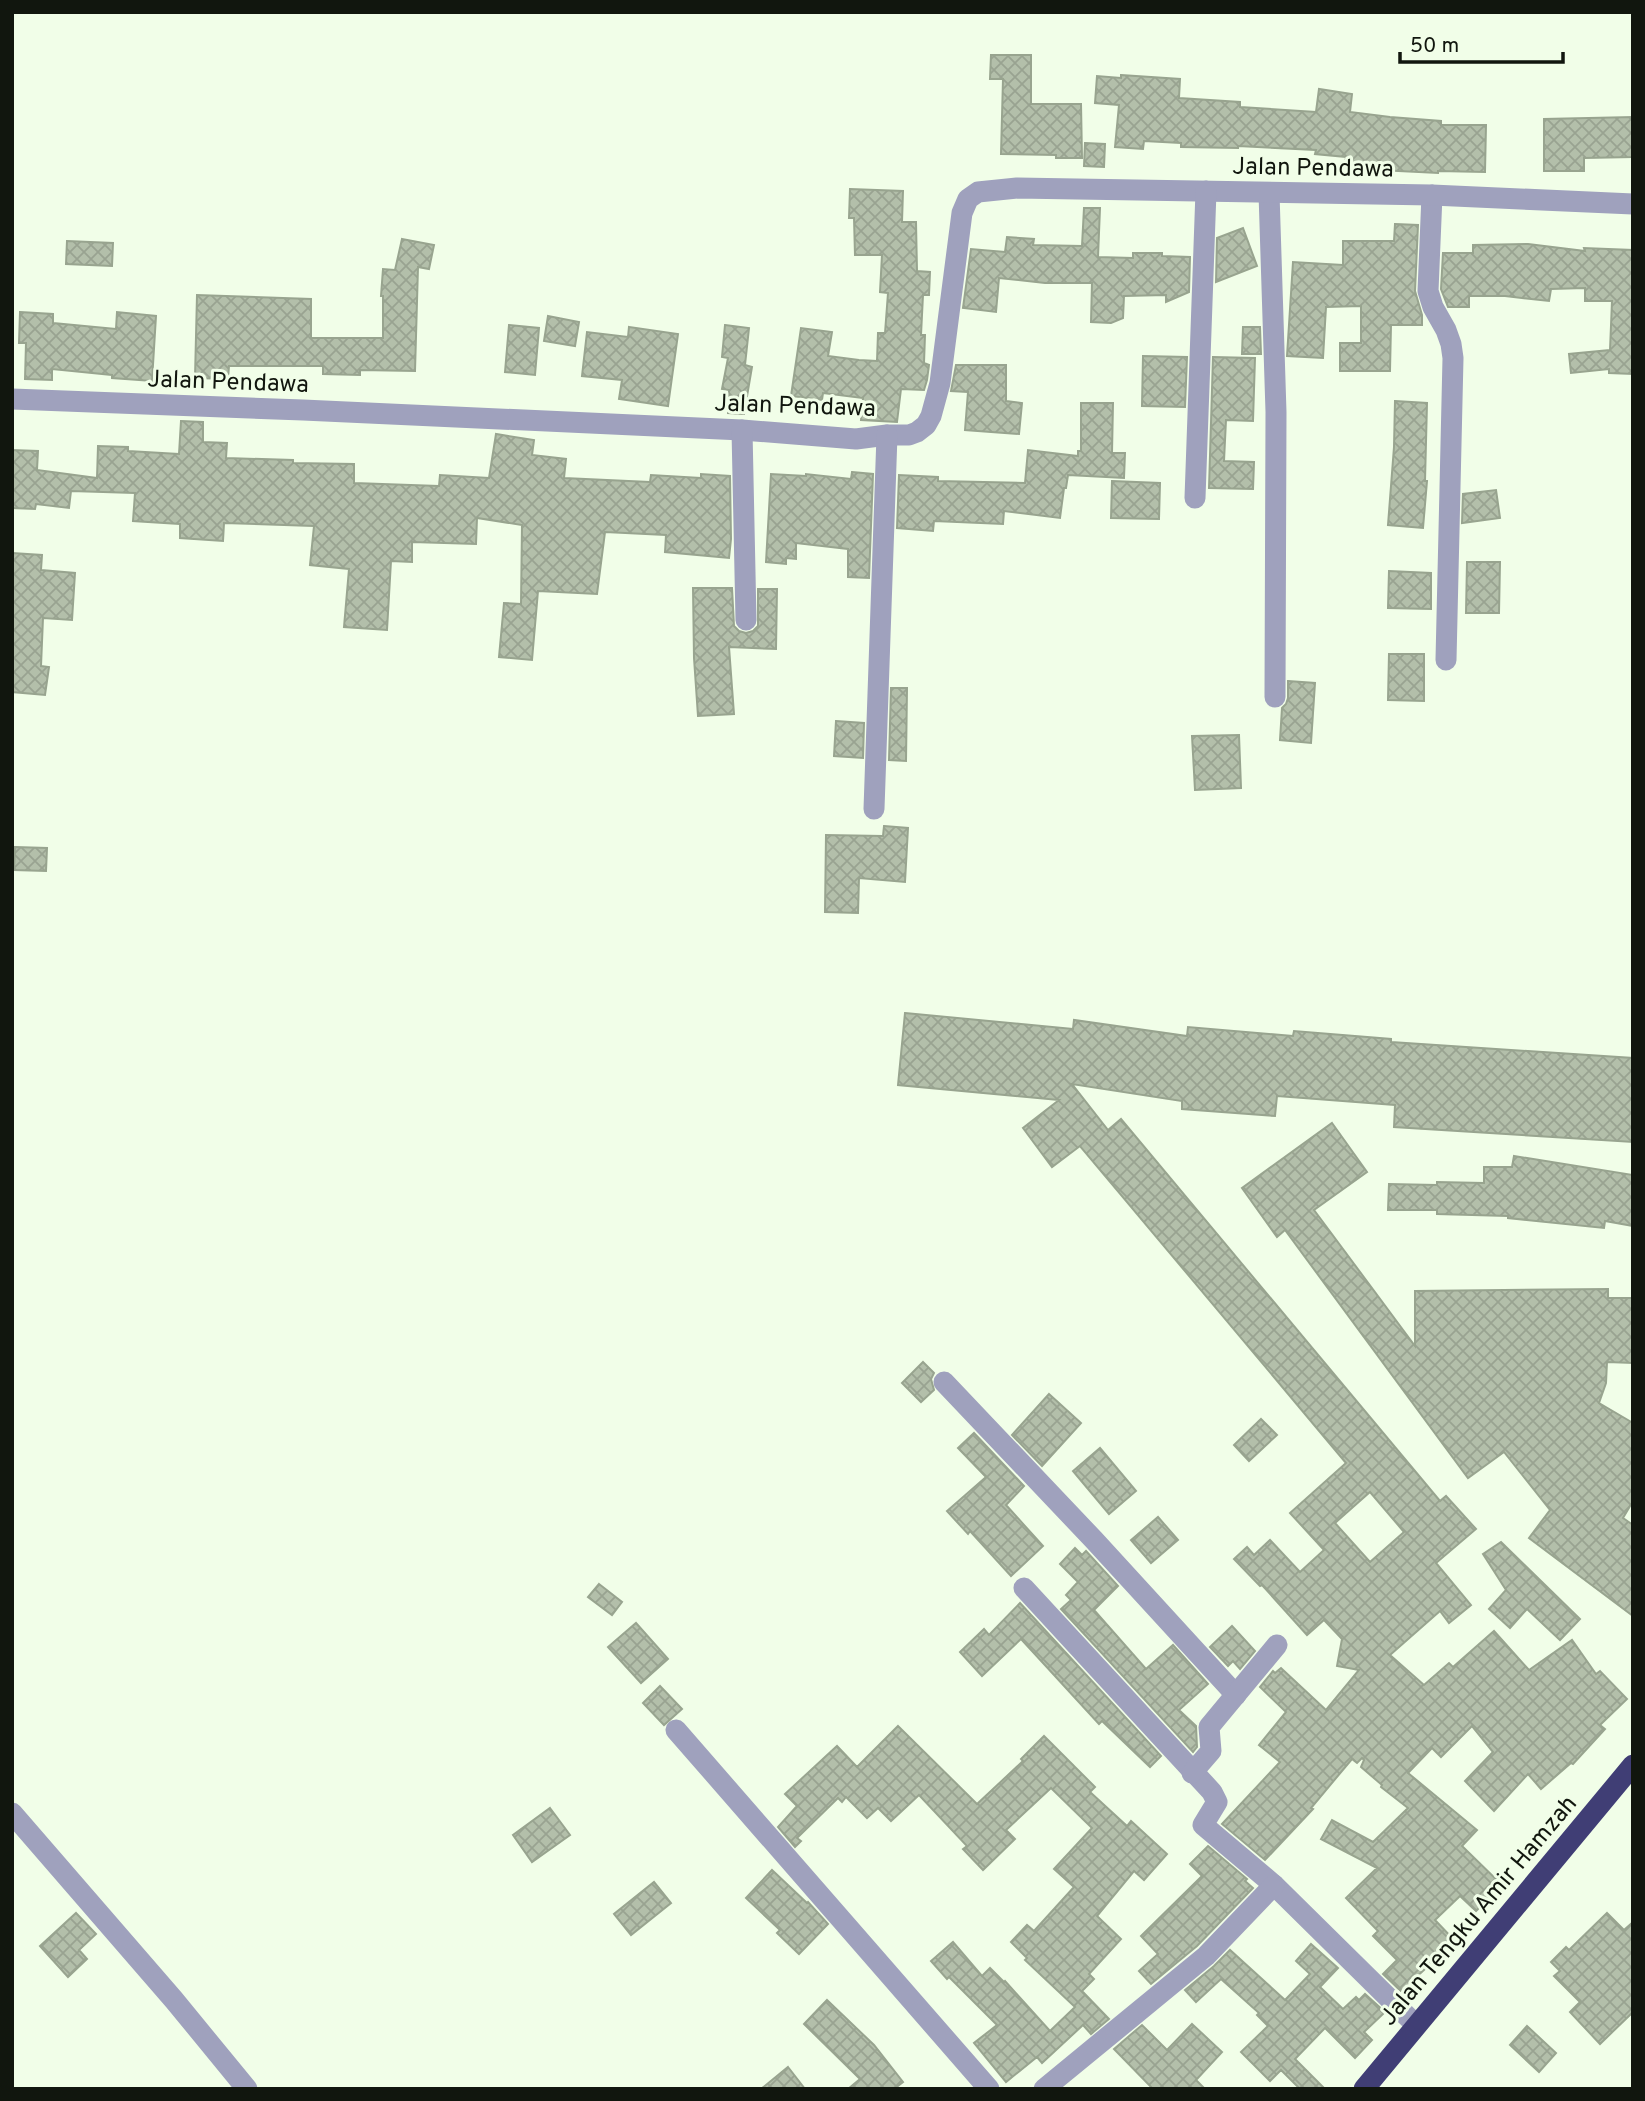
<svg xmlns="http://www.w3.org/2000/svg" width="1645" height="2101" font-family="Overpass,sans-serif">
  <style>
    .building { fill: url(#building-cross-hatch); stroke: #98a48f; stroke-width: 2; fill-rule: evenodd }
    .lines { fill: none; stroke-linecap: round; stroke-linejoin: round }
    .street { stroke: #9fa1bd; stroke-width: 21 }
    .highway { stroke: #403e75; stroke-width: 21 }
    .labels { text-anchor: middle; stroke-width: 6; stroke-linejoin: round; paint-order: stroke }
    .street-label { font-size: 24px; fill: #11160e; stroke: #f1fee8 }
  </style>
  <defs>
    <pattern id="building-cross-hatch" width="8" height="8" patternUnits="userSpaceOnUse" patternTransform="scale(1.75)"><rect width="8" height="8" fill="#b3bfaa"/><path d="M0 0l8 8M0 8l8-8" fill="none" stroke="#99a391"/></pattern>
  </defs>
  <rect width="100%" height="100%" fill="#f1fee8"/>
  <g class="building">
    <path d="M991,55H1031V104H1081L1082,158H1056V155L1001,154L1003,79H990Z"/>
    <path d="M1121,75L1180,79L1179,98L1240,102V107L1316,112L1319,89L1352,94L1350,112L1390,117L1441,121V125H1486L1485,172L1438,171V173L1378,170L1377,172L1345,166L1346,157L1315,154L1316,150L1238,146V148L1181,147V143L1144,141L1143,149L1115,147L1119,105L1095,103L1097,76L1121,78Z"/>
    <path d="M1633,117V157L1584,158V171H1544V119Z"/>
    <path d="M1085,143L1105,144L1104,167L1084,166Z"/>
    <path d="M850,189L903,191L902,222H916L917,271L930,272L929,295H923L921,335H925L924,363L929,365L927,380L924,390L901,389L897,422L861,420L863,398L823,393L822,400L791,396L801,328L832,332L828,356L859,360L877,361L878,333H885L888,293L880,292L882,255H855L854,218H849Z"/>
    <path d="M1084,208H1100L1098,257L1133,258V253H1162V256L1190,257L1189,292L1166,302V295L1124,296L1123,318L1111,323L1091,322L1092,283H1045L999,278L996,312L963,308L971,249L1005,252L1007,237L1034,239L1033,245L1082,246Z"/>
    <path d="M1395,224L1418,225L1415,291L1422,315V325H1391L1390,371H1340V343H1361V306L1326,307L1323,358L1287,356L1293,262L1343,265V241H1394Z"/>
    <path d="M1243,228L1257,266L1216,282L1217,238Z"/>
    <path d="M402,239L434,245L429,269L418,267L415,371L360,370V375L323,374V366H229L228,379L195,378L197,295L311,299V338H383V296H381L383,269L395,270Z"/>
    <path d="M67,241L113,243L112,266L66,264Z"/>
    <path d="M1528,244L1585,251L1584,248L1633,250V374L1609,373V369L1571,373L1569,354L1610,350L1612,301H1585V288L1551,289L1549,301L1505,296H1469V307H1448L1441,289L1443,253H1473V245Z"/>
    <path d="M20,312L53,314V323L116,329L117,312L156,316L152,381L112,378V375L52,369V380L25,379L26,343H19Z"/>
    <path d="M548,316L579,322L575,346L544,341Z"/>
    <path d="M509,325L539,328L535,375L505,372Z"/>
    <path d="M725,325L749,328L745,365L752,367L744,414L728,413L729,390L722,389L728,358L722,357Z"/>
    <path d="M629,327L678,334L668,406L619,399L622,380L582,376L587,332L628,337Z"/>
    <path d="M1243,327H1260L1261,354H1242Z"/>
    <path d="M1143,356L1187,357L1185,407L1142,406Z"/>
    <path d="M1213,357L1255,358L1253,421L1226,420L1224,461L1254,462L1253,489L1209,488Z"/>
    <path d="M956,365H1006V401L1022,403L1019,434L965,430L968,392L951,391Z"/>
    <path d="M1395,401L1427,403L1425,481H1427L1423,528L1388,525L1394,447Z"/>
    <path d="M1081,403H1113L1112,453H1125L1124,478L1068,475L1066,488H1064L1060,518L1004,511L1003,524L934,521L933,531L897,528L899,475L938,477V481L1025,483L1028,450L1078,456V451H1081Z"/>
    <path d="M181,421L203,422V442L227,443L226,458L293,460V463L354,464V483L439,486L440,475L489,478L496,434L534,440L532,455L566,459L564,478L650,482L651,475L701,478V474L730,476L731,539L729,558L665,552L666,535L605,532L597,594L538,591L532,660L499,657L504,603L521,604L522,525L477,518L476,544L412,542V562L391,561L387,630L344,627L349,569L310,565L314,526L224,523L223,541L180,538V524L133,521L135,493L71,491L69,508L36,504L35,509L12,508V450L38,451L37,470L97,478L98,446L128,447V451L179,454Z"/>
    <path d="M852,472L873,474L869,578L848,577V549L796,543V559L786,558V564L766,562L771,474L806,476V474L851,479Z"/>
    <path d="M1112,481L1160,483L1159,519L1111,518Z"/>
    <path d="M1496,490L1500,518L1462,523L1463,494Z"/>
    <path d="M12,553L42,555L41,570L75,573L72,620L43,618L41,666L49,667L45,695L12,692Z"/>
    <path d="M1467,562H1500L1499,613H1466Z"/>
    <path d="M1389,571L1431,573V609L1388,608Z"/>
    <path d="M693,588H732L734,626L739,631L746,633L753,631L758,626V589H777L776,649L729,647L734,714L698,716L694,658Z"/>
    <path d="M1389,654H1424V701L1388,700Z"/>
    <path d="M1288,681L1315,683L1311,743L1280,740L1282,708L1286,704L1288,698Z"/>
    <path d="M891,688H907L906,761L889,760Z"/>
    <path d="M836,721L864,723L863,758L834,756Z"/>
    <path d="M1239,735L1241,788L1195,790L1192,736Z"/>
    <path d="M884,826L908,828L905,882L859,878L858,913L825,912L826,835L883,836Z"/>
    <path d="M15,847L47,848L46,871L14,870Z"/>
    <path d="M905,1013L1073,1029L1074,1020L1187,1036L1188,1027L1293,1036L1294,1031L1391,1039V1042L1633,1058V1142L1394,1127L1395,1105L1277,1096L1275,1116L1182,1109V1101L1072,1084L1108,1130L1121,1119L1440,1501L1446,1496L1476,1529L1436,1563L1471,1605L1449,1623L1440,1611L1390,1655L1424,1685L1449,1663L1453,1667L1494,1631L1529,1670L1572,1640L1596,1674L1600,1671L1627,1699L1600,1725L1605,1729L1573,1764L1571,1763L1541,1789L1528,1774L1494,1811L1465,1781L1493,1752L1472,1726L1441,1757L1432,1748L1408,1773L1477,1830L1462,1846L1502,1885L1476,1911L1460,1896L1435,1920L1455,1941L1410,1983L1415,1988L1407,1997L1383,1974L1397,1960L1373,1936L1378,1931L1346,1898L1377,1868L1321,1839L1332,1820L1373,1842L1408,1808L1381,1787L1382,1785L1361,1767L1364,1760L1362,1758L1357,1763L1352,1759L1311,1808L1313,1809L1265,1860L1222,1824L1280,1762L1259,1745L1286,1712L1260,1687L1273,1671L1275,1673L1281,1668L1326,1710L1359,1670L1337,1666L1342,1639L1324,1620L1307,1635L1262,1585L1260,1586L1234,1559L1247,1547L1254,1555L1270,1540L1300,1572L1324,1550L1290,1513L1346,1463L1080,1146L1052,1167L1023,1128L1059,1100L898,1085ZM1370,1492L1404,1532L1370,1562L1335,1523Z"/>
    <path d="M1332,1123L1367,1172L1314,1210L1415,1346V1291L1608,1289V1298H1633V1363L1607,1362L1606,1383L1599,1403L1633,1423V1501L1623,1518L1633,1525V1616L1529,1538L1550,1510L1504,1452L1468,1478L1285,1230L1277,1237L1242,1188Z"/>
    <path d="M1514,1156L1633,1175V1226L1605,1221L1604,1228L1508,1218V1216L1437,1214V1210H1388L1389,1184L1437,1185V1182L1484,1183V1167H1512Z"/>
    <path d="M923,1362L934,1373L931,1379L934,1390L921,1402L902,1383Z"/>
    <path d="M1049,1394L1081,1423L1042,1466L1012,1435Z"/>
    <path d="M1261,1419L1277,1435L1249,1461L1234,1445Z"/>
    <path d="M974,1433L1024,1486L1006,1505L1043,1546L1011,1576L970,1531L968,1534L947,1511L986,1477L958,1448Z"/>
    <path d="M1100,1448L1136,1491L1109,1514L1073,1471Z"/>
    <path d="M1158,1517L1178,1540L1151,1563L1131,1540Z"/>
    <path d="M1501,1542L1580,1619L1560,1640L1527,1609L1510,1628L1489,1609L1506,1590L1483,1554Z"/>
    <path d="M1075,1548L1082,1555L1086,1551L1118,1586L1094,1610L1146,1669L1173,1645L1208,1684L1179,1710L1196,1726L1197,1747L1193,1752L1061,1609L1071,1600L1066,1595L1078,1582L1060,1564Z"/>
    <path d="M599,1584L622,1602L612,1615L588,1597Z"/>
    <path d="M1020,1603L1161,1756L1150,1767L1102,1721L1099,1724L1021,1639L982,1676L960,1652L984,1629L989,1635Z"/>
    <path d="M636,1623L668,1659L641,1683L608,1647Z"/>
    <path d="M1232,1626L1255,1651L1240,1669L1233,1661L1228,1666L1210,1647Z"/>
    <path d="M660,1686L682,1709L664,1725L643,1703Z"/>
    <path d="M898,1726L977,1804L1023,1761L1021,1759L1044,1736L1095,1787L1090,1792L1127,1826L1131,1821L1167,1854L1144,1880L1134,1871L1097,1916L1121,1939L1089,1974L1094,1979L1082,1991L1109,2019L1091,2034L1083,2025L1042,2063L1037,2057L1006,2082L974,2043L997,2025L949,1977L947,1979L931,1961L953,1942L982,1976L990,1968L1004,1982L1005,1981L1050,2031L1075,2007L1025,1960L1027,1958L1011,1942L1027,1925L1034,1931L1074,1887L1054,1869L1092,1828L1051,1788L1006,1830L1015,1839L983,1870L963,1849L967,1846L919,1795L891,1821L878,1808L867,1818L846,1797L842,1802L838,1798L797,1838L801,1841L795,1847L778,1827L797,1806L785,1794L837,1746L857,1767Z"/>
    <path d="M550,1808L570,1835L532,1862L513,1835Z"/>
    <path d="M1208,1846L1247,1879L1245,1881L1253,1888L1197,1946L1151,1984L1139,1971L1158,1954L1141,1936L1202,1876L1190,1864Z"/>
    <path d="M772,1870L807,1903L808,1902L828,1924L799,1954L777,1933L780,1930L746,1898Z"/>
    <path d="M654,1882L671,1903L631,1935L614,1914Z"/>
    <path d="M76,1913L96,1934L79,1950L87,1959L68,1977L40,1946Z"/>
    <path d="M1607,1913L1624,1930L1633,1922V2012L1600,2044L1570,2012L1580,2002L1554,1976L1560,1971L1551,1962L1566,1947L1569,1950Z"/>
    <path d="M1311,1944L1338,1968L1320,1987L1343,2009L1356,1997L1359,2000L1365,1994L1385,2012L1364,2032L1372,2040L1355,2058L1325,2028L1295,2059L1325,2089H1300L1281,2070L1270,2081L1241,2052L1268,2026L1257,2015L1259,2013L1221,1979L1196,2002L1185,1990L1214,1966L1230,1950L1285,2000L1310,1974L1296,1961Z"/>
    <path d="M827,2000L874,2045L903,2082L894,2089H848L860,2079L804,2024Z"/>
    <path d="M1192,2024L1222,2052L1196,2080L1205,2089H1153L1114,2049L1142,2025L1167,2050Z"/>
    <path d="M1527,2026L1556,2053L1539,2072L1510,2045Z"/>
    <path d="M788,2067L805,2089H761Z"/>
  </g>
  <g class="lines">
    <g class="street">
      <path d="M1269,193L1276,412L1275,697"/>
      <path d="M1432,195L1428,291L1433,307L1446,330L1451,344L1453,358L1446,660"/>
      <path d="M12,399L303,410L742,430L856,439L887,435H909L917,432L926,425L931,416L940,383L962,213L968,199L978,192L1017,188L1432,195L1633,204"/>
      <path d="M742,430L746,620"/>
      <path d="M1195,498L1206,191"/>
      <path d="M874,809L887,435"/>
      <path d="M944,1382L1094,1540L1236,1695"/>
      <path d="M1024,1588L1212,1792L1217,1802L1203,1825L1274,1885L1416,2025"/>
      <path d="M676,1730L989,2089"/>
      <path d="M1192,1773L1211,1751L1209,1727L1277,1645"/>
      <path d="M12,1813L174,2000L247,2089"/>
      <path d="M1044,2089L1206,1956L1274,1885"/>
    </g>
    <path class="highway" d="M1364,2089L1633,1765"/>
  </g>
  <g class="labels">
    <g class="street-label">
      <text transform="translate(1313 167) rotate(1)" y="8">Jalan Pendawa</text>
      <text transform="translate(228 381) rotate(2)" y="8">Jalan Pendawa</text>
      <text transform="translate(795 405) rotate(2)" y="8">Jalan Pendawa</text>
      <text transform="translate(1478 1910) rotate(-50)" y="8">Jalan Tengku Amir Hamzah</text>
    </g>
  </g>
  <rect width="1645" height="2101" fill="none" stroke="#11160e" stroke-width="28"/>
  <path d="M1400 52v10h163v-10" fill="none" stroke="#11160e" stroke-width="3.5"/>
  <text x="1410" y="52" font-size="21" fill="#11160e" stroke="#f1fee8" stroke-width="5" paint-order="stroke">50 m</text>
</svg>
